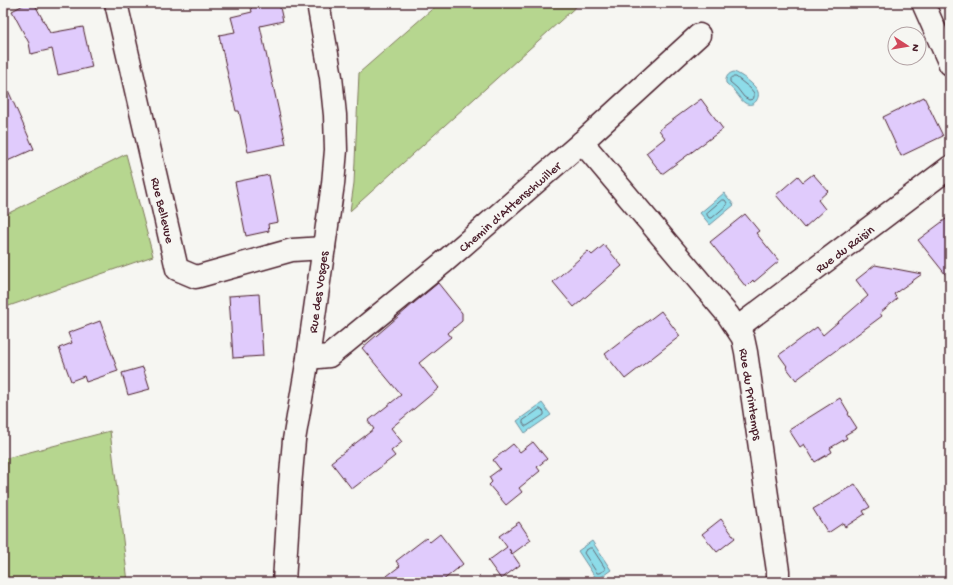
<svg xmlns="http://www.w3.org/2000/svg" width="953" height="585" font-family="'Gochi Hand',sans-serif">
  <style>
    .green { fill: #b6d68f; stroke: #807a5d }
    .water { fill: #8ddce9; stroke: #72909d }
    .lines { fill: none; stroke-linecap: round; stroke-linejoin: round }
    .shore { stroke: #656b77; stroke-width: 1 }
    .building { fill: #e0cbfc; stroke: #4a1f2b }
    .minor-casing { stroke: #4a1f2b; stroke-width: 25 }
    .minor { stroke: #f6f6f2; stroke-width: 22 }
    .labels { text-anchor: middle; stroke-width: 3; stroke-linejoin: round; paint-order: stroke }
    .street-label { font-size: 13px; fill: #4a1f2b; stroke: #f6f6f2 }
  </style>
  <rect width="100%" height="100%" fill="#f6f6f2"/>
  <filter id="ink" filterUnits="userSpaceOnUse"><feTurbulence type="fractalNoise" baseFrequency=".025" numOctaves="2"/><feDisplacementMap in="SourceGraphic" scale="8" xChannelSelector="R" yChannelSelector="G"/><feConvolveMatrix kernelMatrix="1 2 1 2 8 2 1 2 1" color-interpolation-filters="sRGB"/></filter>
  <g filter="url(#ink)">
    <g class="green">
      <path d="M439,3H580L350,211L354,183L359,73Z"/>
      <path d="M126,154L153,256L3,308V216Z"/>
      <path d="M110,431L128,582H3V459Z"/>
    </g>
    <g class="water">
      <path d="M734,72C740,74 756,85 758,92C760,99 753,108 745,103C741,101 739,96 735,92C733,89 729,86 726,83C725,78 728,73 734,72Z"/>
      <path d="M724,193L734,205L710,225L700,213Z"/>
      <path d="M542,403L551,415L525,433L517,421Z"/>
      <path d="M592,541L611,570L597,580L578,551Z"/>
    </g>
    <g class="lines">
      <g class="shore">
        <path d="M732,77H736L750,88L754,93V97L753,99L749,100L744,97L737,88L730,82V79Z"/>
        <path d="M722,200H725L727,203V205L712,218H709L707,215V213Z"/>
        <path d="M540,409L542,410L544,412V415L527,426H525L523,423V421Z"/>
        <path d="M590,548H592L605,568V570L599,573H597L584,553L585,551Z"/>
      </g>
    </g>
    <g class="building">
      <path d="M27,3H34L50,33L83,27L92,67L58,75L52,49L31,54L29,43L12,11Z"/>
      <path d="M250,3H279L283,21L260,26L286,144L248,152L239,111H236L219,35L235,32L231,17L252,12Z"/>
      <path d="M3,79L34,149L3,163Z"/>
      <path d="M924,97L943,136L901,156L883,117Z"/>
      <path d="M701,99L723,129L662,174L646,153L665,138L659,130Z"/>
      <path d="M813,174L828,191L818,200L825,209L804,228L776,195L798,176L803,182Z"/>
      <path d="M269,175L278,222L268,224L269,231L246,236L235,182Z"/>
      <path d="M745,214L759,231L756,233L779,261L754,282L753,280L746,287L710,242Z"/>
      <path d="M950,216V280L918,240Z"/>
      <path d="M604,245L622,266L574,307L553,282L588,251L592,255Z"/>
      <path d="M875,265L922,274L894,294L897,299L880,313L882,316L796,380L786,367L787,366L779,355L817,327L823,335L868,296L856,280Z"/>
      <path d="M438,283L462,313V321L448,333L451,337L419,363L439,388L391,428L402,442L391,451L395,456L352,489L331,462L374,429L368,421L401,395L362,348L414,303Z"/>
      <path d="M259,294L263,356L233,358L229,296Z"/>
      <path d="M661,311L680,336L625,379L605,354Z"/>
      <path d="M100,321L118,371L86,382L84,376L71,381L59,348L72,343L68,333Z"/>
      <path d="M143,367L150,389L128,395L122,373Z"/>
      <path d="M840,398L849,413L848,414L857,428L845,435L847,438L830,448L832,452L815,462L804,444L800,447L789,430Z"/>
      <path d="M533,442L547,459L537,467L540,471L519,488L522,492L506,505L489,485L492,482L489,477L500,469L493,460L513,444L520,452Z"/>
      <path d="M855,484L870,507L863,511L865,514L845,527L843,523L828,533L813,509Z"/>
      <path d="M721,519L735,538L717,552L702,534Z"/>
      <path d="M519,522L531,540L512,554L509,549L520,565L501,579L488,561L507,547L499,536Z"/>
      <path d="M440,534L463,564L441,582H379L400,566L396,561L426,538L430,542Z"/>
    </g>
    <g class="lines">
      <defs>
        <g id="minor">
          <path d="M116,3L177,269L196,277L292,250L324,248"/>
          <path d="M923,3L950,64"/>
          <path d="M582,142L728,315L743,338L746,352L778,571V582"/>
          <path d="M737,328L950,167"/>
          <path d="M308,358L329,356L444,262L582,142L699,35"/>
          <path d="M284,582L290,486L294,440L308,358L333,184L336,150L335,115L331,77L318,3"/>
        </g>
      </defs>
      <use href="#minor" class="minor-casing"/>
      <use href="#minor" class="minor"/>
    </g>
  </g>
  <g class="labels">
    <g class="street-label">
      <text transform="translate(509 206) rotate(-41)" y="5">Chemin d'Attenschwiller</text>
      <text transform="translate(164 210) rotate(77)" y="5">Rue Bellevue</text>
      <text transform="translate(844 248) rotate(-37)" y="5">Rue du Raisin</text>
      <text transform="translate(317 292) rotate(-82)" y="5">Rue des Vosges</text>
      <text transform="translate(752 394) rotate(81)" y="5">Rue du Printemps</text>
    </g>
  </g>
  <rect width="953" height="585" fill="none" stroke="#f6f6f2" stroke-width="16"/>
  <rect x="8" y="8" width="937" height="569" fill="none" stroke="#4a1f2b" stroke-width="1.5" filter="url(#ink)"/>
  <g transform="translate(907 46) rotate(102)"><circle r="19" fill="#f6f6f2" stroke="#b1a0a2"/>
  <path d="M0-3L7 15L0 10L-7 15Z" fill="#d1495b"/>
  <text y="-6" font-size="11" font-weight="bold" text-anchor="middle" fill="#4a1f2b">N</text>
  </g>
</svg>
